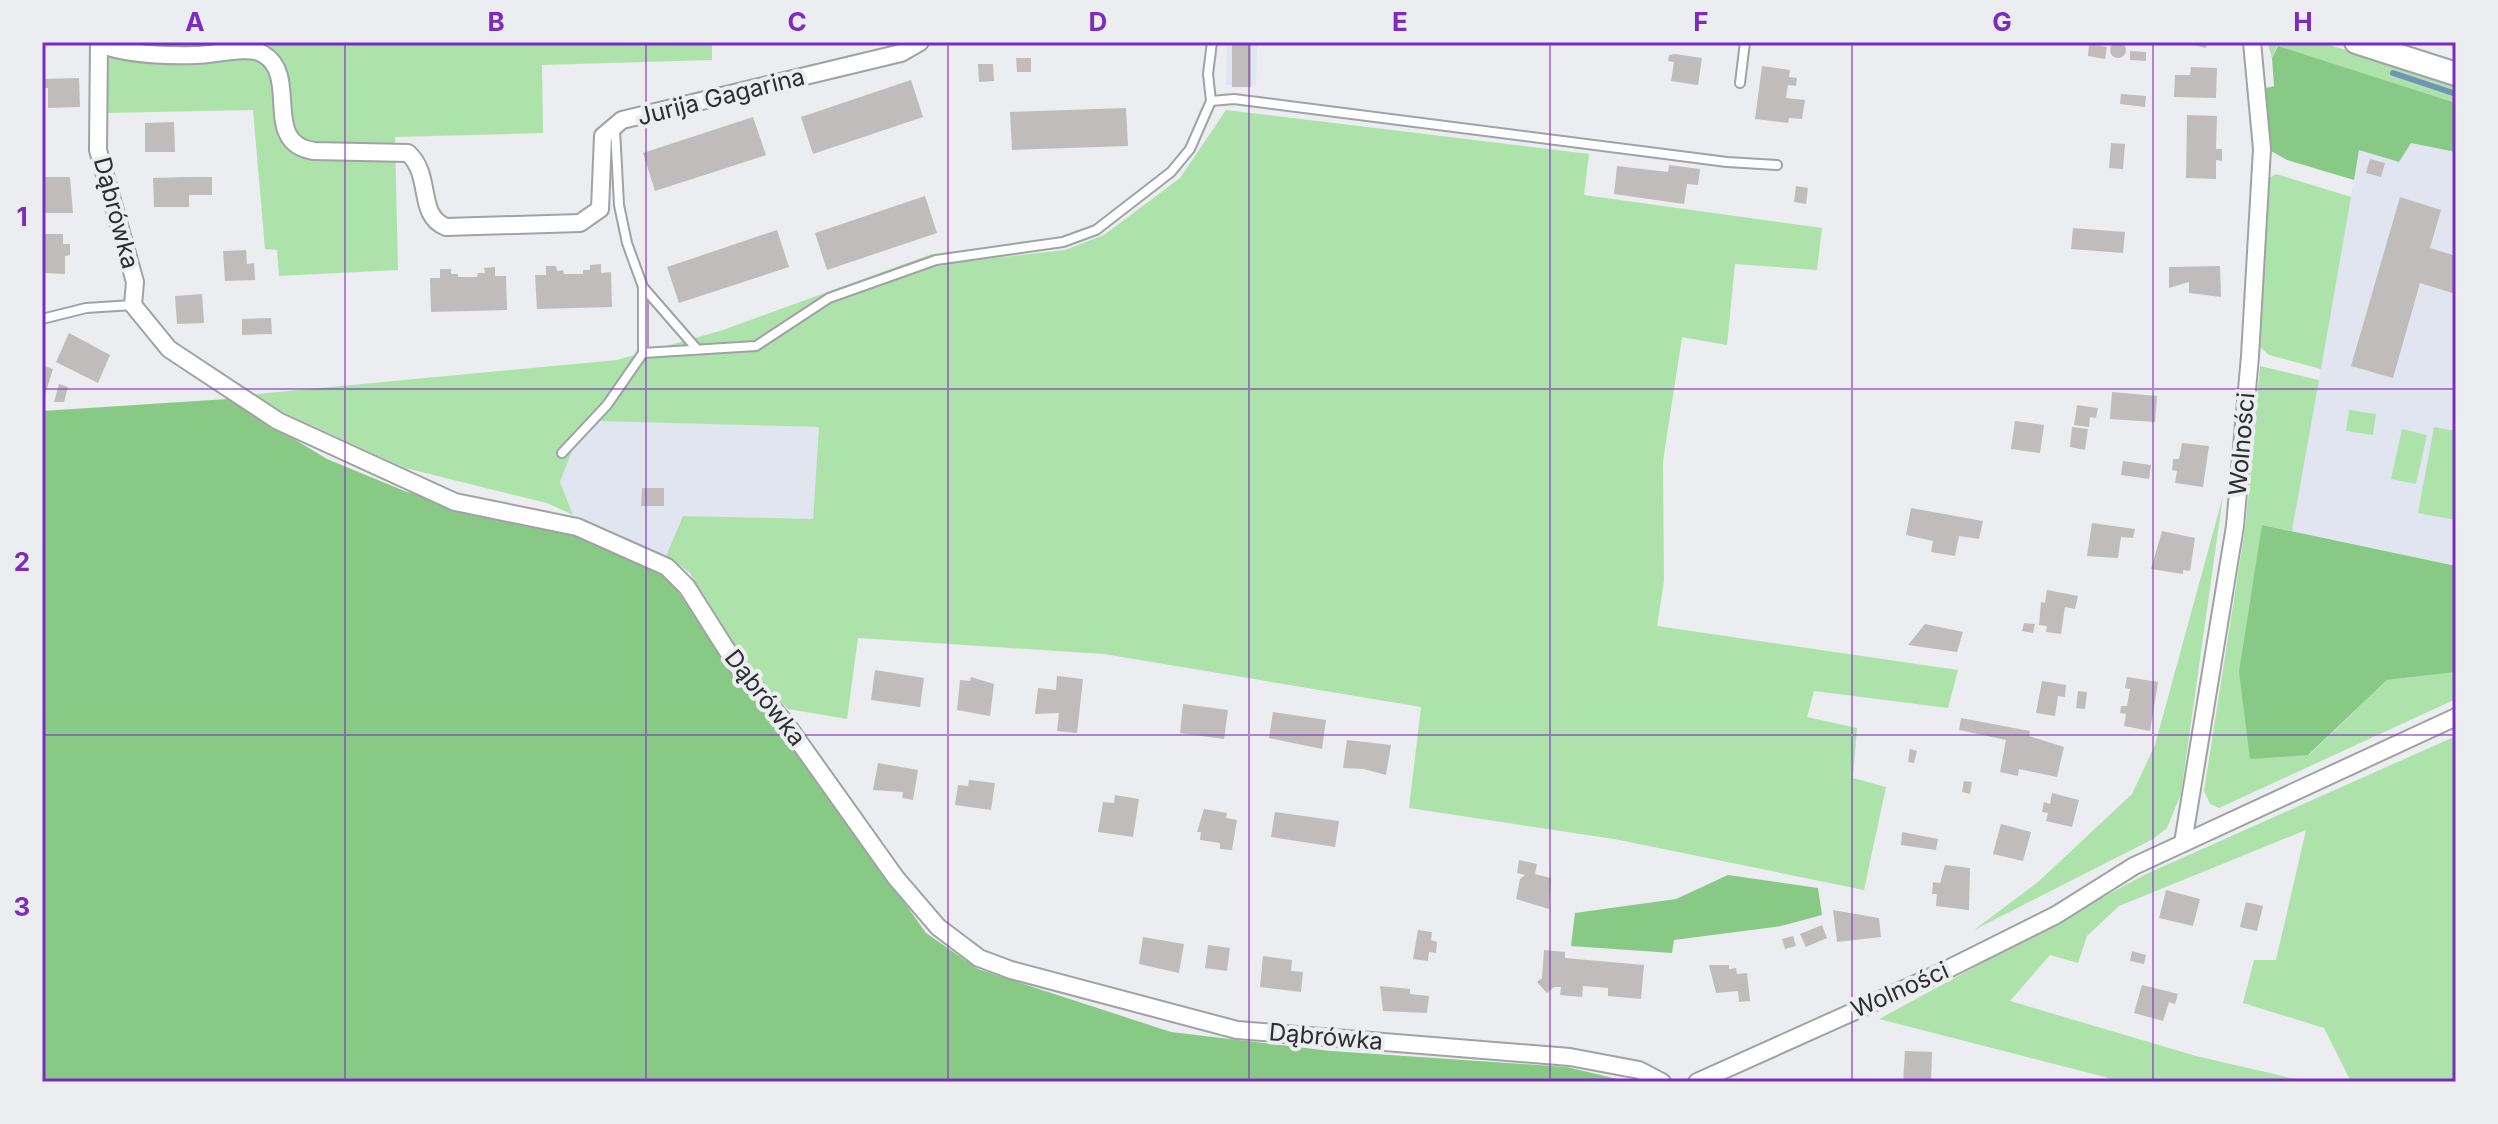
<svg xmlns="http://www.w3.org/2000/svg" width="2498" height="1124" font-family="Inter,sans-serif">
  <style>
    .built { fill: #e1e5f0 }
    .green { fill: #ade3ab }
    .forest { fill: #88ca85 }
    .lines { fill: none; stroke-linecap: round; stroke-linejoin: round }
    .stream { stroke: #7293ba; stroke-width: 6 }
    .building { fill: #c1bcbc }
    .lane-casing { stroke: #a0a2a5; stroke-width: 12 }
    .street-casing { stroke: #a0a2a5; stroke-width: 20 }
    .secondary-casing { stroke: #a0a2a5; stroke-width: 26 }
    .lane { stroke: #fff; stroke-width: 8 }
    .street { stroke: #fff; stroke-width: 16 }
    .secondary { stroke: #fff; stroke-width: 22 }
    .grid { fill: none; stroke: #7b2cbf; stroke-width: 2; stroke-opacity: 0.55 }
    .labels { text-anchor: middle; stroke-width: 8; stroke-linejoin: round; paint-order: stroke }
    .street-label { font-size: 24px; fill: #2d2d2f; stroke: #ebedf0 }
    .neatline { fill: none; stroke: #7b2cbf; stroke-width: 3 }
    .grid-label { font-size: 26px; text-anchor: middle; font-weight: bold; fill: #7b2cbf }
  </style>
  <rect width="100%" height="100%" fill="#ebedf0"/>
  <g class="built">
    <path d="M1227,42H1257L1256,85H1226Z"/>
    <path d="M2372,76L2456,103V566L2292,531Z"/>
    <path d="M599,420L819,427L813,519L683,516L666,556L573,515L560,482L572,451Z"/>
  </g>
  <g class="green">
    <path d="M106,42H712V60L542,65L543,133L395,137L398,270L279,276L277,250L265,249L253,110L105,113Z"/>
    <path d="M2267,42H2320L2456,85V103L2277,46L2272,58Z"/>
    <path d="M1226,110L1589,154L1584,195L1822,228L1817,270L1735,264L1727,345L1682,337L1663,461L1664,581L1657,626L1958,670L1948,708L1814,691L1807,717L1857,728L1853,778L1886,787L1864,890L1614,839L1409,808L1421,707L1104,654L858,638L847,719L788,709L755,676L689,572L666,556L683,516L813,519L819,427L599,421L572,451L560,482L573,515L547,503L405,468L245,395L617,360L723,330L932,254L957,262L1065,250L1104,235L1180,178Z"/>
    <path d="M2276,174L2351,197L2321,369L2269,355L2260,347L2268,179Z"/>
    <path d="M2260,366L2319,380L2292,531L2262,525L2309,755L2387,680L2456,672V699L2219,808L2210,804L2204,791L2246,522Z"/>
    <path d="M2349,410L2376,414L2373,435L2346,431Z"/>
    <path d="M2434,427L2456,431V520L2418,513Z"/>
    <path d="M2402,429L2427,435L2416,484L2391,479Z"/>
    <path d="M2223,496L2181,794L2167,828L2153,839L1974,930L2038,882L2132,794L2155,745Z"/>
    <path d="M2456,736V1082H2351L2324,1028L2243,1003L2254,960H2276L2306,830L2119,906L2087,936L2078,963L2050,955L2010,1001L2196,1056L2308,1082H2124L1879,1019L2144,875Z"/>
  </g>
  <g class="forest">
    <path d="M2278,46L2456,103V152L2411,143L2399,162L2359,150L2354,180L2287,160L2271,151L2266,88L2274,86L2272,58Z"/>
    <path d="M228,399L327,459L407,492L504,508L646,564L673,584L714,646L828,795L926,933L978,969L1171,1032L1331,1051L1567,1067L1630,1082H42V411Z"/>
    <path d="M2262,525L2456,566V672L2387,680L2308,755L2250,759L2239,672Z"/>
    <path d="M1728,875L1818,888L1822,915L1781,926L1674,940L1672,953L1571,946L1575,913L1676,899Z"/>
  </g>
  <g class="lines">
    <path class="stream" d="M2393,73L2456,94"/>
  </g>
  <g class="building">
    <circle cx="2118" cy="50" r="8"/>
    <rect x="1232" y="42" width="19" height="45"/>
    <path d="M2182,42H2207L2206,48Z"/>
    <path d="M2089,44L2107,47L2105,59L2088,56Z"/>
    <path d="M2130,51L2146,52V61L2130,60Z"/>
    <path d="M1675,54L1702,58L1698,85L1671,81L1674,62L1668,61L1669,55Z"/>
    <path d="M1016,58H1031V72H1017Z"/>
    <path d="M978,64H993L994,81L979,82Z"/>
    <path d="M1762,66L1790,70L1789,77L1797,78L1796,86L1788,85L1786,98L1805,100L1802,119L1789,118L1788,123L1755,119Z"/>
    <path d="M2191,67L2217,68L2216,98L2174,97L2175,75H2190Z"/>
    <path d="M79,78L80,107L48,108V88H42V79Z"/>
    <path d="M911,80L923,117L813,154L801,117Z"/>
    <path d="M2121,94L2146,96L2145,107L2120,104Z"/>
    <path d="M1126,108L1128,146L1012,150L1010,112Z"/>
    <path d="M2187,115L2217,116L2216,149H2222V161L2216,160V179L2186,178Z"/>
    <path d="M753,117L766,155L655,191L643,153Z"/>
    <path d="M174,122L175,152H145V123Z"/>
    <path d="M2111,143L2125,144L2123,169L2109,168Z"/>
    <path d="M2370,159L2385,163L2381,177L2366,173Z"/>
    <path d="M1669,165L1700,169L1698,185L1687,184L1684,204L1614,194L1617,166L1668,172Z"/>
    <path d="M42,177H70L73,213H42Z"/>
    <path d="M188,177H212V195H189V207H154L153,178Z"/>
    <path d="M1796,186L1808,188L1806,204L1794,202Z"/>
    <path d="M925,196L937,233L827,270L815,233Z"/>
    <path d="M2400,197L2441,210L2430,248L2456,256V294L2420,283L2393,378L2351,366Z"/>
    <path d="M2073,228L2125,232L2123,253L2071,249Z"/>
    <path d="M777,230L789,267L679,303L667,267Z"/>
    <path d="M42,234H63V244H70V255L65,256V274L43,273Z"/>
    <path d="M246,250L247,264L254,263L255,280L225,281L223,251Z"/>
    <path d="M601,264V273L611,272L612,307L537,309L535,275H546V266H556L557,271L563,270L564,274H583V270H590V265Z"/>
    <path d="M2220,266L2221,297L2189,293V282L2169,288V267Z"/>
    <path d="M495,267V276H506L507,310L431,312L430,278H440V269H451V274H458V277H477L478,273H485L484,268Z"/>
    <path d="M202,294L204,323L177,324L175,296Z"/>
    <path d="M271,318L272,334L242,335V319Z"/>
    <path d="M69,333L110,355L98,383L56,362Z"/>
    <path d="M42,365L53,369L43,401H42Z"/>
    <path d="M59,384L68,387L64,402H54Z"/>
    <path d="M2112,392L2157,396L2155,422L2110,419Z"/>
    <path d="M2077,405L2098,408L2096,418L2090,417L2089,427L2074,425Z"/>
    <path d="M2015,421L2044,425L2040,453L2011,449Z"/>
    <path d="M2072,427L2088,429L2085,450L2070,447Z"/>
    <path d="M2182,443L2209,446L2203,487L2175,483L2177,471L2172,470L2173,459H2179Z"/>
    <path d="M2123,461L2151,465L2149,479L2121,475Z"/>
    <path d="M642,488H664V506H641Z"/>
    <path d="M1911,508L1983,521L1979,539L1959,536L1955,556L1931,552L1933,541L1906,535Z"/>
    <path d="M2092,523L2135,529L2133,538L2121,537L2118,558L2087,556Z"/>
    <path d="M2162,531L2195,538L2190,571L2183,570V574L2151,569Z"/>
    <path d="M2047,590L2078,596L2075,609L2065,607L2061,634L2046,632L2047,626L2039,625L2041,602L2045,603Z"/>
    <path d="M2024,623L2035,624L2033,633L2022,631Z"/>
    <path d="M1925,624L1963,632L1957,652L1908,645Z"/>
    <path d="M875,670L924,678L920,707L871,700Z"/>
    <path d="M1057,676L1083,679L1077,733L1057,731L1059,713L1035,714L1038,688L1056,690Z"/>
    <path d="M971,677L994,684L990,716L957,710L960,680L970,681Z"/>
    <path d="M2127,677L2158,682L2150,731L2124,726L2126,714L2120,713L2121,706H2127L2130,689L2125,688Z"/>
    <path d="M2042,681L2066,685L2065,697L2058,696L2055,716L2036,713Z"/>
    <path d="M2078,691L2087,692L2085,709L2076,708Z"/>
    <path d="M1183,704L1228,710L1224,739L1180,733Z"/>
    <path d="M1273,712L1326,720L1322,749L1269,738Z"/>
    <path d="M1961,718L2030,731L2029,736L2064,747L2057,777L2019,769L2018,776L2000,772L2006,740L1959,730Z"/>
    <path d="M1347,740L1391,745L1386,775L1364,769L1343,768Z"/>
    <path d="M1910,749L1917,751L1914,763L1908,762Z"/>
    <path d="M878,763L918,770L913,800L902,798L903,792L873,790Z"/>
    <path d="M969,780L995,783L991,810L955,805L958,785L968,786Z"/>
    <path d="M1964,781L1972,782L1970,794L1962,792Z"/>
    <path d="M2052,793L2079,800L2072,827L2046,821L2048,813L2042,812L2044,802L2050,804Z"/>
    <path d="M1115,795L1139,799L1133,837L1098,832L1103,802L1114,803Z"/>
    <path d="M1204,809L1227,813L1226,818L1237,820L1232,850L1220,849V843L1200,840L1201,832H1197Z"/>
    <path d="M1275,812L1339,821L1335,847L1271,837Z"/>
    <path d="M2001,824L2031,832L2023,861L1993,854Z"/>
    <path d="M1902,832L1938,839L1936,850L1901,845Z"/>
    <path d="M1519,860L1537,864L1535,874L1551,878L1549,909L1516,899L1520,879L1525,875L1517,873Z"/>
    <path d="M1945,865L1970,868L1969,910L1936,906L1937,894H1932L1933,882L1940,883Z"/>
    <path d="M2166,890L2200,899L2193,926L2159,918Z"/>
    <path d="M2246,902L2263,906L2257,931L2240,927Z"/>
    <path d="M1833,910L1879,918L1881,937L1837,942Z"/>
    <path d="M1822,925L1827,938L1806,947L1800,934Z"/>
    <path d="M1418,930L1432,932L1431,940L1437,942L1436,953L1429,952L1428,961L1413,959Z"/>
    <path d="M1793,936L1796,946L1785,949L1782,939Z"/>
    <path d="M1143,937L1184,944L1179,973L1139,964Z"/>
    <path d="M1208,945L1230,948L1227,971L1205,968Z"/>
    <path d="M1544,950L1565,952V958L1644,965L1641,999L1608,996V988L1583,986L1582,997L1560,995L1561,987H1554L1547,993L1537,982L1542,978Z"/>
    <path d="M2132,951L2146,955L2144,964L2130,961Z"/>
    <path d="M1263,956L1292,960L1291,971L1303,972L1301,992L1260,987Z"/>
    <path d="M1709,965H1729V969L1736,968L1737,974L1747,973L1750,1001L1739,1002L1738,991L1716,993Z"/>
    <path d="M2142,985L2178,994L2175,1004L2169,1002L2163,1021L2134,1013Z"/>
    <path d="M1380,986L1410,989V994L1429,996L1427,1013L1383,1011Z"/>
    <path d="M1905,1051L1932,1052L1931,1082H1903Z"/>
  </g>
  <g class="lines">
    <defs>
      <g id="lane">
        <path d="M1740,83L1745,42"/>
        <path d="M1211,101L1234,99L1727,162L1777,165"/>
        <path d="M615,129L619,205L627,243L643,287L696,348"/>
        <path d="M42,319L86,308L133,305"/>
        <path d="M643,353L756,346L829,298L936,260L1063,242L1096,230L1171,172L1190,149L1211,101L1208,74L1212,42"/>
        <path d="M562,453L607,405L643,353V287"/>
      </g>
      <g id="street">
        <path d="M99,42L98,150L135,282L133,305L169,349L278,421L455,502L577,527L667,567L687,587L737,666L787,725L896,878L938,927L979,958L1011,970L1237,1030L1570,1057L1639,1070L1662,1082"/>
        <path d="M99,44C129,55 164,56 196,55C214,55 248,45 263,54C301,76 260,143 314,151L408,153C433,176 416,215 446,227L580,223L600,209L603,136L622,120L901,53L920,42"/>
        <path d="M2183,843L2235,526L2250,356L2262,149L2252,42"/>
        <path d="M1697,1082L1944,971L2056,915L2134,866L2456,717"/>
      </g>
      <path id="secondary" d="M2356,42L2456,74"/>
    </defs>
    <use href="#lane" class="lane-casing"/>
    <use href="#street" class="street-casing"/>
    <use href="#secondary" class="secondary-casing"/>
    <use href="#lane" class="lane"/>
    <use href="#street" class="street"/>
    <use href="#secondary" class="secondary"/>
  </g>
  <path class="grid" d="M345,42V1082M646,42V1082M948,42V1082M1249,42V1082M1550,42V1082M1852,42V1082M2153,42V1082M42,389H2456M42,735H2456"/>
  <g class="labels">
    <g class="street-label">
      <text transform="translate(721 97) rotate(-14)" y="8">Jurija Gagarina</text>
      <text transform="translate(116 213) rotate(75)" y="8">Dąbrówka</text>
      <text transform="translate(2242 444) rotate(-85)" y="8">Wolności</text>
      <text transform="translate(765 698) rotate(52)" y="8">Dąbrówka</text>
      <text transform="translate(1900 990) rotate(-24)" y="8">Wolności</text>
      <text transform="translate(1326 1037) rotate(5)" y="8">Dąbrówka</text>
    </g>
  </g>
  <rect width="2498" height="1124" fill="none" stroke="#ebedf0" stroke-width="88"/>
  <rect x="44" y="44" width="2410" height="1036" class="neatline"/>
  <g class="grid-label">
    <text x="195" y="31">A</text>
    <text x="496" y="31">B</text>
    <text x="797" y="31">C</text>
    <text x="1098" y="31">D</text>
    <text x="1400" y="31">E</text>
    <text x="1701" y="31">F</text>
    <text x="2002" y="31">G</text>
    <text x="2303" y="31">H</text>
    <text x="22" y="226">1</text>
    <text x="22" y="571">2</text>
    <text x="22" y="916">3</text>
  </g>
</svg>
